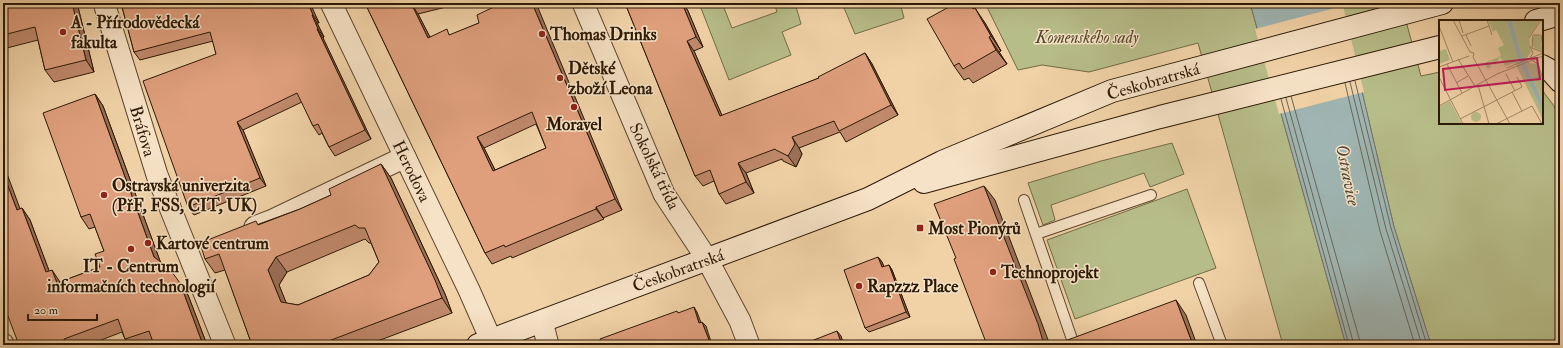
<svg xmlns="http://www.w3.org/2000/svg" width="1563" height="348" font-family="'IM FELL Double Pica',serif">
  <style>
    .green { fill: #b7bd89; stroke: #726b47 }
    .water { fill: #9fb5b2; stroke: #71776d }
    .pier { fill: #f1d2a7 }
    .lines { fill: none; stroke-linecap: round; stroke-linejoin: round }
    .shore { stroke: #66675c; stroke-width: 1 }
    .lane-casing { stroke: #5d472e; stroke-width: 12 }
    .street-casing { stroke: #5d472e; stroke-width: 23 }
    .secondary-casing { stroke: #2c1905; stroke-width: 24 }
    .lane { stroke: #f6e2c6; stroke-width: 10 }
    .street { stroke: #f6e2c6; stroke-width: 21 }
    .secondary { stroke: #f6e2c6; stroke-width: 22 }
    .wall { fill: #c0896c; stroke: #2c1905; fill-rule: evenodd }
    .shaded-wall { fill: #9c6f58; stroke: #2c1905 }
    .building { fill: #df9f7d; stroke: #2c1905; fill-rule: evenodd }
    .poi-dot { fill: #8f2418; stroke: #f6e2c6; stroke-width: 1.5 }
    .labels { text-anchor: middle; stroke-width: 3; stroke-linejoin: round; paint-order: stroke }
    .poi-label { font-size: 17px; font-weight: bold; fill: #2c1905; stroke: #f6e2c6; text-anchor: start }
    .park-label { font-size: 17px; font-style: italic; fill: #564a2d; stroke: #f6e2c6 }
    .street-label { font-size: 17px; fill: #2c1905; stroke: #f6e2c6 }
    .water-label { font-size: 18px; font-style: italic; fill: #4e4839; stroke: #f6e2c6 }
    .inset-road { fill: none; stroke: #a28866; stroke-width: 1 }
    .view { fill: #c2185b; fill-opacity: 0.15; stroke: #c2185b; stroke-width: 2 }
    .inset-edge { fill: none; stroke: #2c1905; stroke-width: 2 }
  </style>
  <rect width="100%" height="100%" fill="#f1d2a7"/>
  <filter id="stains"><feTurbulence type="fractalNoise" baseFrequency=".005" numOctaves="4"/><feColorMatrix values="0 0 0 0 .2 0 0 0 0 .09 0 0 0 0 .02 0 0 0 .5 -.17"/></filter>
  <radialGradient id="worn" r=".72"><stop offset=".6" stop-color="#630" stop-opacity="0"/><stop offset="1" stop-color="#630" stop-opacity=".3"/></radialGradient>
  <g class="green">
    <path d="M699,3H722L732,28L777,12L774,3H795L801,24L782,32L791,55L729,80Z"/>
    <path d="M842,3H900L904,18L855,34Z"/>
    <path d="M985,3H1250L1346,345H1283L1198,43L1089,72L1042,65L1018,70Z"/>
    <path d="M1341,3H1401L1421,76L1440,72V123H1542V90L1554,106L1560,118V345H1431L1394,227Z"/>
    <path d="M1172,143L1184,174L1150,187L1144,173L1051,205L1055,220L1043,225L1028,183L1101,161Z"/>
    <path d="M1187,189L1216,268L1075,319L1047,240Z"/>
  </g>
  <path class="water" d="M1250,3H1341L1394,227L1431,345H1346Z"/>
  <path class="pier" d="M1343,6L1364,92L1279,114L1255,29Z"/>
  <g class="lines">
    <g class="shore">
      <path d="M1355,81L1391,228L1427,345"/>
      <path d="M1350,82L1386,229L1422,345"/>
      <path d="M1345,83L1380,231L1415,345"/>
      <path d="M1291,96L1361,345"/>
      <path d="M1286,98L1354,345"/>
      <path d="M1281,99L1349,345"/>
    </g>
    <defs>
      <g id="lane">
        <path d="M1024,200L1074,345"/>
        <path d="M1036,234L1151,195"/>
        <path d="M1199,283L1222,345"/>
      </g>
      <g id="street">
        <path d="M104,3L157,175L225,345"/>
        <path d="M331,3L469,290L491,340"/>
        <path d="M583,3L664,194L707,259L740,321L749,345"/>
        <path d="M255,227L273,220L405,157"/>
        <path d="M542,321L548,345"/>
        <path d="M3,344V345"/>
      </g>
      <g id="secondary">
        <path d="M1536,21L1560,14"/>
        <path d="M1542,66L1551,71L1560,81"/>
        <path d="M924,182L1160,117L1440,47"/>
        <path d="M478,345L868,199L942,162L1112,91L1442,3"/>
      </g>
    </defs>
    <use href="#lane" class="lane-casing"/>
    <use href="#street" class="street-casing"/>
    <use href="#secondary" class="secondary-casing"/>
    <use href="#lane" class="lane"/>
    <use href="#street" class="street"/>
    <use href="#secondary" class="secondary"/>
  </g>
  <g class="wall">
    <path d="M3,3H77L94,72L54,82L45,70L38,40L3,49Z"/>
    <path d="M121,3H309L319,23H317L324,37L323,38L371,139L335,156L329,147L322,133L319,135L313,126L302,102L243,130L266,186L194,215L188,207L216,54L213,41L140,60L134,52Z"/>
    <path d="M365,3H462L418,14L430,37L450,35L479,23L502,3L622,210L603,218L604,219L512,258L511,256L492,264L485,253ZM536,124L546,148L495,170L484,148Z"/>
    <path d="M625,3H683L688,11L703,47L694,51L722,116L819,78L865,53L872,64L898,115L846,142L840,132L799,148L802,154L796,167L783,161L782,159L746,173L754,193L726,204L719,194L714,181L703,186L695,176Z"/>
    <path d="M974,9L985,23L1001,51L999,52L1007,64L973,83L969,78L964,80L954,66Z"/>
    <path d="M95,94L103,106L160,261L188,295L207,345H154V344L152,345H129L125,339L122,332L88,345H19L20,209L22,208L30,220L49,271L60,282L100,267L104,251L95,227L89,229L81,217Z"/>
    <path d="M381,164L391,178L445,294L452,313L367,345H252L225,270L215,273L205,259L259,224L300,209L331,195ZM365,239L369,243H371L379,262L369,275L298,305L286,303L279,285L287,272Z"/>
    <path d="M878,257L882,262L884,267L889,265L892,270L910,317L869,332L865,328Z"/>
  </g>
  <g class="shaded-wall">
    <path d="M72,3H77L94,72L86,60Z"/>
    <path d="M308,3H309L311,5L319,23L313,15Z"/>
    <path d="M411,3L418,14L436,49L428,38Z"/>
    <path d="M532,3H536L622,210L615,199Z"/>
    <path d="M682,3H683L688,11L703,47L696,37Z"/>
    <path d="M975,8L985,23L1001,51L991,36Z"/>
    <path d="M312,15L317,23L324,37L318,29Z"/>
    <path d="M317,29L323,38L371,139L365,130Z"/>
    <path d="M989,37L1007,64L996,50Z"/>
    <path d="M687,41L694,51L727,127L720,116Z"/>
    <path d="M865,53L872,64L898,115L891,105Z"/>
    <path d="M95,94L103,106L163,269L154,257Z"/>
    <path d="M237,122L243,130L266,186L260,178Z"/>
    <path d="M477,137L484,148L501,182L493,171Z"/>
    <path d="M792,137L799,148L802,154L796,167L788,156Z"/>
    <path d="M3,163L25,222L17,210L3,173Z"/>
    <path d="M738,163L746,173L754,193L746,182Z"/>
    <path d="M381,164L391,178L445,294L452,313L442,298Z"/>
    <path d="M984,186L995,200L1050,345H1044Z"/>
    <path d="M596,207L603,218L604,219L596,209Z"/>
    <path d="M22,208L30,220L54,284L46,272Z"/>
    <path d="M276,257L287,272L279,285L292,317L281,302L268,270Z"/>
    <path d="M878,257L882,262L886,272L882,267Z"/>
    <path d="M889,265L892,270L910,317L906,312Z"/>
    <path d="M52,270L60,282L57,283Z"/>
    <path d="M180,283L188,295L207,345H203Z"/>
    <path d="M1176,300L1186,315L1197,345H1193Z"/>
    <path d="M694,307L697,312L703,328L699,323Z"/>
    <path d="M702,322L706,326L712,345H711Z"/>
    <path d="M837,331L841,336L844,345H842Z"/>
  </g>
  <g class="building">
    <path d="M3,3H72L86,60L45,70L35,27L3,35Z"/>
    <path d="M121,3H308L313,15H312L318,29H317L365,130L329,147L318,124L313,126L297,93L237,122L260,178L188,207L143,81L216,54L210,32L134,52Z"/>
    <path d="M365,3H411L428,38L447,29L449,35L479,23L477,15L502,3H532L615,199L596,207V209L505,247L504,245L485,253ZM532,112L546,148L493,171L477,137Z"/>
    <path d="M625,3H672V4L674,3H682L696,37L687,41L720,116L819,78L818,77L865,53L891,105L839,131L834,121L792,137L795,144L788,156L776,150L775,149L738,163L746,182L719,194L710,170L695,176Z"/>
    <path d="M956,3H970L973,9L975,8L991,36L989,37L996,50L963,69L959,63L954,66L927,19Z"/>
    <path d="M95,94L154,257L169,268L180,283L203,345H154L149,331L125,339L118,319L64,339L66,345H19L3,303V173L17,210L22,208L46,272L52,270L57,283L100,267L95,254L104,251L90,214L81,217L43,113Z"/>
    <path d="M381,164L435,280L442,298L318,345H252L219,254L205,259L200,243L256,221L258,225L300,209L331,195L329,189ZM355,225L359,228H365L379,262L369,275L298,305L281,302L268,270L276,257Z"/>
    <path d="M984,186L1038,324L1044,345H987L954,259L956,258L934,204Z"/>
    <path d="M878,257L882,267L889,265L906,312L865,328L844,270Z"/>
    <path d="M1176,300L1193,345H1054Z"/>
    <path d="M694,307L699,323L702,322L711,345H593L601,342L600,339L677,311L678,313Z"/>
    <path d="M837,331L842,345H801Z"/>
  </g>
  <g class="poi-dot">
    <circle cx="63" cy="32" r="4"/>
    <circle cx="542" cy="34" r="4"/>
    <circle cx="560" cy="78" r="4"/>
    <circle cx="574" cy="107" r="4"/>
    <circle cx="104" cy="195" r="4"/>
    <rect x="916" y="224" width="8" height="8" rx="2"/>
    <circle cx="148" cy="243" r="4"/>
    <circle cx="131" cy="249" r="4"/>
    <circle cx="993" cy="272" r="4"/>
    <circle cx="859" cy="286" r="4"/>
  </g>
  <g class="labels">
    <g class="poi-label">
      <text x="71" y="28">A - Přírodovědecká<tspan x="71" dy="20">fakulta</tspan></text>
      <text x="550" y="40">Thomas Drinks</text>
      <text x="568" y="74">Dětské<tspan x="568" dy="20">zboží Leona</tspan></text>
      <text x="574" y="130" text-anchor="middle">Moravel</text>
      <text x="112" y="191">Ostravská univerzita<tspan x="112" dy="20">(PřF, FSS, CIT, UK)</tspan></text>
      <text x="928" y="234">Most Pionýrů</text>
      <text x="156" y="249">Kartové centrum</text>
      <text x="131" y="272" text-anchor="middle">IT - Centrum<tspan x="131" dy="20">informačních technologií</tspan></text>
      <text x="1001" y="278">Technoprojekt</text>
      <text x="867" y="292">Rapzzz Place</text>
    </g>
    <g class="park-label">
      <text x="1087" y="43">Komenského sady</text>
    </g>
    <g class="street-label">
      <text transform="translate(1153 81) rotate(-16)" y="6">Českobratrská</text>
      <text transform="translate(143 131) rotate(73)" y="6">Bráfova</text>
      <text transform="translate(655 166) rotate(64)" y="6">Sokolská třída</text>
      <text transform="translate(412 171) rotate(64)" y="6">Herodova</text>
      <text transform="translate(678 270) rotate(-20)" y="6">Českobratrská</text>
    </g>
    <g class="water-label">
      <text transform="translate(1348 175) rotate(78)" y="6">Ostravice</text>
    </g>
  </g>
  <g transform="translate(1439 20)">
    <rect width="104" height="104" fill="#f1d2a7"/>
    <path d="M49,0H67L79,40L104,93V100L76,43L66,46L61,37L56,45L54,41L51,42L52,47L48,49L46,43L62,36L59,28L65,25L57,10L54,12ZM73,0H101L90,17L92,32L88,38L90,43L98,44L104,61V82L82,33ZM97,14L102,17L103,31L95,28L92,20ZM7,29L11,40L0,44V31ZM11,81L23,104H0V87ZM32 97a5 5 0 1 1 10 0a5 5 0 1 1-10 0Z" fill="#b7bd89"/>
    <path d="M67,0H73L82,33L104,82V93L79,40Z" fill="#9fb5b2"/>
    <path class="inset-road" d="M14,0L31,32L35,33L34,37L71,104M20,0L24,13M48,0L53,15M104,0V18M0,6L14,42M27,15L32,26M23,16L50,6M90,18L102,0M91,26L94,33L91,38M103,32L93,28L94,15H102L104,27M19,39L36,66M94,41L99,44L104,59M8,44L23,73M0,47L30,36M68,48L104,33M67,54L76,71M0,57L24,104M17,63L29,56M39,65L50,104M73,72L83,91M0,86L58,54L104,36M21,99L83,67L78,57M57,104L93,86L103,104"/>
    <path class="view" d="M98,38L101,59L6,70L4,49Z"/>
    <rect width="104" height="104" class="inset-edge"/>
  </g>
  <rect width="1563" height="348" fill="none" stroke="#f1d2a7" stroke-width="16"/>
  <rect x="4" y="4" width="1555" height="340" fill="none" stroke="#2c1905" stroke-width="2"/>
  <rect x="8" y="8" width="1547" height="332" fill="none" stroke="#2c1905"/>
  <path d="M28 314v6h69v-6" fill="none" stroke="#2c1905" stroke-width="2"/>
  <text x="34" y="314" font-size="12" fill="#2c1905" stroke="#f6e2c6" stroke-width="3" paint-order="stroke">20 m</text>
  <rect width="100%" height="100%" filter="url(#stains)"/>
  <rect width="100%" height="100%" fill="url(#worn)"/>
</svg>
